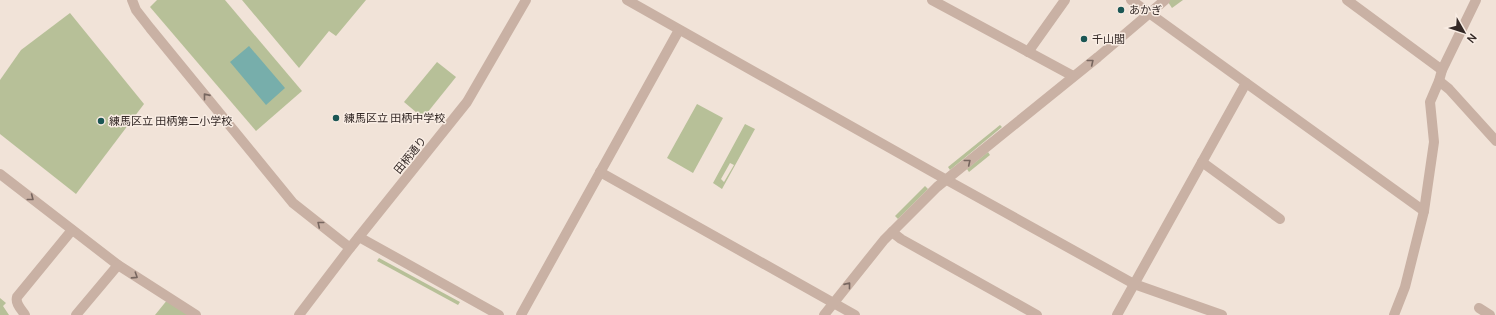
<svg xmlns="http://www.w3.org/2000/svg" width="1496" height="315" font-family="Manrope,'Noto Sans JP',sans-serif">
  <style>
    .green { fill: #b7c098; fill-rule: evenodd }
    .water { fill: #77aeab }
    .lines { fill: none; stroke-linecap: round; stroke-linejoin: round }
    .minor { stroke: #c9b1a4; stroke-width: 10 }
    .oneway { stroke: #77665f }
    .poi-dot { fill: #1b5654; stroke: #f9ede4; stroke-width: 1.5 }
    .labels { text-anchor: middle; stroke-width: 3; stroke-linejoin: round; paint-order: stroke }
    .poi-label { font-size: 11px; fill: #342926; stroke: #f9ede4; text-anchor: start }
    .street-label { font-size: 11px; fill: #342926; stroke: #f9ede4 }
  </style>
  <rect width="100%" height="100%" fill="#f1e3d8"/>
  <g class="green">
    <path d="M157,0H225L302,91L256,131L150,7Z"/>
    <path d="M242,0H366L336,36L329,31L299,68Z"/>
    <path d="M1170,0H1183L1172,8L1168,2Z"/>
    <path d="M70,13L144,104L76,194L0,134V80L21,50Z"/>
    <path d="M437,62L456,77L423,118L404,102Z"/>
    <path d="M697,104L723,118L693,173L667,158Z"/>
    <path d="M745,124L755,129L722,189L713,183ZM730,163L734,165L724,182L721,179Z"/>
    <path d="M1000,125L1002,127L950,170L948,167Z"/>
    <path d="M988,152L990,155L969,172L967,169Z"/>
    <path d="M925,186L928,189L898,219L895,216Z"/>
    <path d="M379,258L460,302L458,305L377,261Z"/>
    <path d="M0,298L6,303L3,306L9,315H0Z"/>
    <path d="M168,299L191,315H155Z"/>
  </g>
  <path class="water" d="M249,46L285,88L266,105L230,62Z"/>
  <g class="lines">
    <g class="minor">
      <path d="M132,0L136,10L150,28L293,203L350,248"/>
      <path d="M627,0L936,174L1134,284L1222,315"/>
      <path d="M932,0L1073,76"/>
      <path d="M1131,0L1424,211"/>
      <path d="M1347,0L1442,70"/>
      <path d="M1028,52L1065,0"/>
      <path d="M1439,81L1449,89L1496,141"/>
      <path d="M1202,162L1280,219"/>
      <path d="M600,172L855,315"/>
      <path d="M0,174L118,265L196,315"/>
      <path d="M892,232L901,239L1037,315"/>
      <path d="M359,237L499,315"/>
      <path d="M1479,308L1490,315"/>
      <path d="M25,315C22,310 15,304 17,297L72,230"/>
      <path d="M76,315L118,265"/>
      <path d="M299,315L350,248L467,102L526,0"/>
      <path d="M521,315L679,30"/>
      <path d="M824,315L884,240L937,187L1098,57L1165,0"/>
      <path d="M1117,315L1246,83"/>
      <path d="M1394,315L1405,287L1424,211L1434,142L1430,102L1439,81L1442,70L1476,0"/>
    </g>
  </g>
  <defs><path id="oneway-chevron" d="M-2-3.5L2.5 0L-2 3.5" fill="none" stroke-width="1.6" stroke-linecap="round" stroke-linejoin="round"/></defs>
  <g class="oneway">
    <use href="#oneway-chevron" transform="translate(1091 62) rotate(-39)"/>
    <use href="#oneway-chevron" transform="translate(206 96) rotate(-129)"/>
    <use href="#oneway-chevron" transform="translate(968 162) rotate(-39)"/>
    <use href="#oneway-chevron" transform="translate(31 198) rotate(38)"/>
    <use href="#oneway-chevron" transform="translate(320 224) rotate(-141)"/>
    <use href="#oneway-chevron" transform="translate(135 276) rotate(33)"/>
    <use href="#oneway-chevron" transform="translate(848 285) rotate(-51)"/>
  </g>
  <g class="poi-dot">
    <circle cx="1121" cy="10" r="4"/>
    <circle cx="1084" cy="39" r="4"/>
    <circle cx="336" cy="118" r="4"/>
    <circle cx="101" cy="121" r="4"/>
  </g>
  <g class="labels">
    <g class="poi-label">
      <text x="1129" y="14">あかぎ</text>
      <text x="1092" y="43">千山閣</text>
      <text x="344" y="122">練馬区立 田柄中学校</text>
      <text x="109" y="125">練馬区立 田柄第二小学校</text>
    </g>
    <g class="street-label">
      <text transform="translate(410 155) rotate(-51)" y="4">田柄通り</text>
    </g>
  </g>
  <g transform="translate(1464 32) rotate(129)" stroke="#f9ede4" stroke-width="3" paint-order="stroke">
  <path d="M0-3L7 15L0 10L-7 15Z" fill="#342926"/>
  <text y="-6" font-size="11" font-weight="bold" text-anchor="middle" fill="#342926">N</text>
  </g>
</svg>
